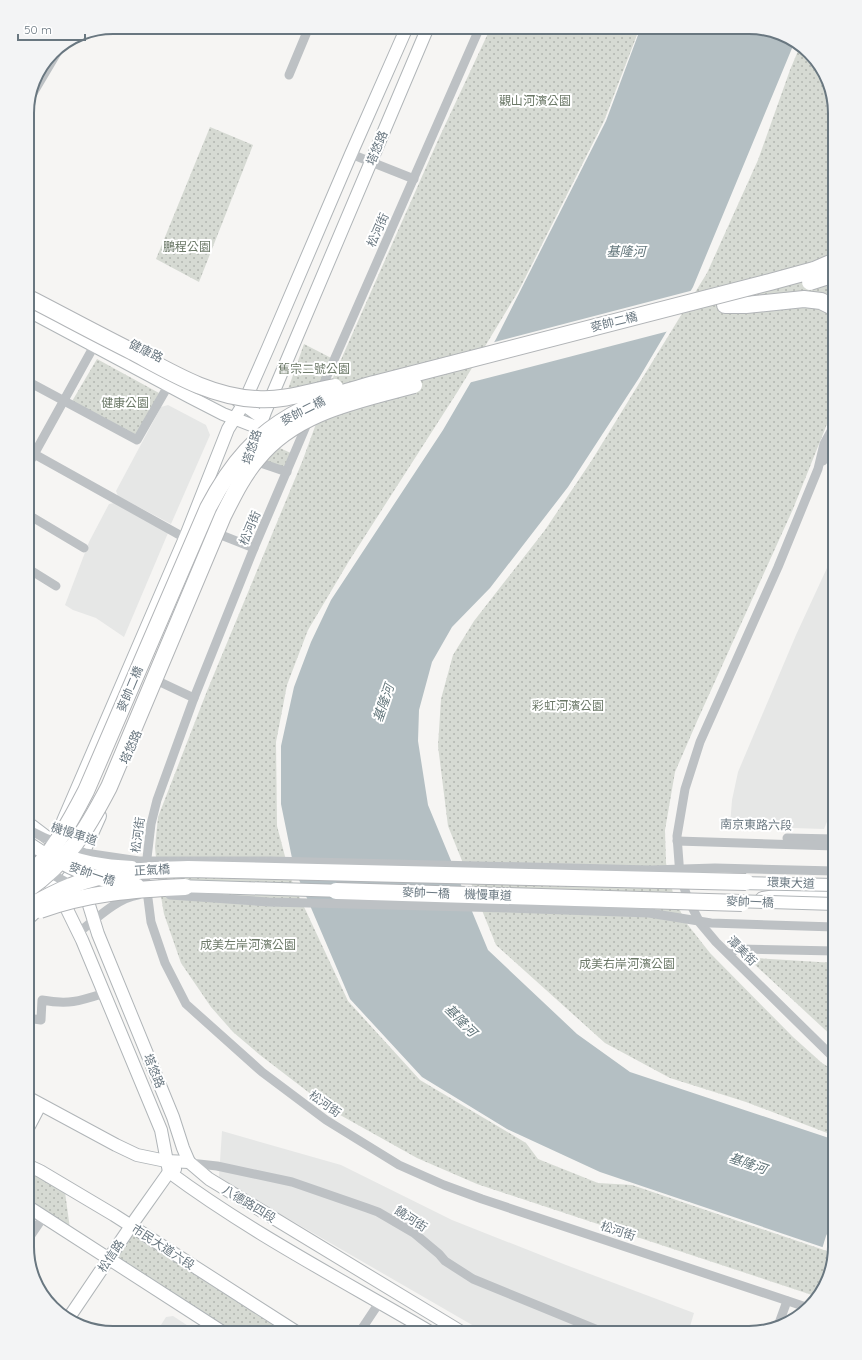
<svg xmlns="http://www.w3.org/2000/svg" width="862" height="1360" font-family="Quicksand,'Noto Sans TC',sans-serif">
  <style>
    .built { fill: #e6e7e6 }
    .park { fill: url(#park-dots) }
    .water { fill: #b4bfc3 }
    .pier { fill: #f6f5f3 }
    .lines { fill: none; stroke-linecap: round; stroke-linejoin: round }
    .secondary-casing { stroke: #b0b5b8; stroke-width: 14 }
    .highway-casing { stroke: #b1b4b7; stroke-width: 18 }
    .street { stroke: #bdc1c4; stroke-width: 9 }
    .secondary { stroke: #fff; stroke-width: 12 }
    .highway { stroke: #fff; stroke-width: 16 }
    .secondary-bridge-casing { stroke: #b0b5b8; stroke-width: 14; stroke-linecap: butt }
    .highway-bridge-casing { stroke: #b1b4b7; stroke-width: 18; stroke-linecap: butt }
    .street-bridge { stroke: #bdc1c4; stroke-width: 9 }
    .secondary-bridge { stroke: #fff; stroke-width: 12 }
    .highway-bridge { stroke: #fff; stroke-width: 16 }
    .labels { text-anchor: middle; stroke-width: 4; stroke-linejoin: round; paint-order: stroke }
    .park-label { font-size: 12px; fill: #6b7867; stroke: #fff }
    .street-label { font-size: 12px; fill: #697780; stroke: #fff }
    .water-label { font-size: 13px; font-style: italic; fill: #64777c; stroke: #fff }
    .rim { fill: none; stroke: #697780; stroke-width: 2 }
  </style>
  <defs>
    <pattern id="park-dots" width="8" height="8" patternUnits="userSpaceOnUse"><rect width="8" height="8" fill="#d6dad3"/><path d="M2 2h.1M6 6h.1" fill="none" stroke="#b2b6b0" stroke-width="1.8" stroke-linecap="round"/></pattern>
  </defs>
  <rect width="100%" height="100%" fill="#f6f5f3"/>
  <g class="built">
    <path d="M168,405L206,425L210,435L171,524L118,496L116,491L161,407Z"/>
    <path d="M114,503L168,533L124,637L96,618L73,610L65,605L89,542L109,504Z"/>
    <path d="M833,555L835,558V802L824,829L730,826L732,800L738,772L796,635Z"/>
    <path d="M222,1131L341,1165L452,1220L566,1265L694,1313L688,1333H486L268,1207L219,1177Z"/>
    <path d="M173,1316L199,1333H156L166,1317Z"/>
  </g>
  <g class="park">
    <path d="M491,27H640L604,121L519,290L458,391L349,561L308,630L287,685L276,742L277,826L291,879L348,1001L420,1080L526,1143L538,1159L598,1183L632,1185L833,1253L821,1294L818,1297L477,1184L417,1158L333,1111L260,1055L233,1032L211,1007L181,963L164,914L158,879L155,847L158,817L207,691L302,462L332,380L439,138Z"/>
    <path d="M800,46L826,75L835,113V404L793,509L698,719L675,772L665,830L666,863L673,893L684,920L710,953L793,1037L822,1063L835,1071V1136L746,1102L670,1078L605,1043L496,945L448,826L438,746L441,699L453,655L474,621L545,530L592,460L707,273L758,160L790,70Z"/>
    <path d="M210,127L253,145L199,282L156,259Z"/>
    <path d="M304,344L337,361L326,385L287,392Z"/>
    <path d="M97,359L159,393L136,438L71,403Z"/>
    <path d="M273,445L293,454L286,469L267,461Z"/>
    <path d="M755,958L835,963V1039L753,963Z"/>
    <path d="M27,1169L65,1192L70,1229L27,1203Z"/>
    <path d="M134,1230L291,1333H232L115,1257Z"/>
  </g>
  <path class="water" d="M641,27H754L795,41L693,287L639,378L568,487L490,588L452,627L432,662L419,710L418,741L428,805L488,950L577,1034L630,1072L835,1140V1247L834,1251L600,1172L507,1129L422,1077L350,999L294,868L281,804V746L294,687L311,642L331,600L443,430L496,339L606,121Z"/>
  <g class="pier">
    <path d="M694,290L669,331L468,383L491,343Z"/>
    <path d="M835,1219V1232L828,1251L822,1249L826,1236Z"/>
  </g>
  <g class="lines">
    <defs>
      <g id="secondary">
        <path d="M27,310L190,397L223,414L259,428"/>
        <path d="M237,400L262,418"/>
        <path d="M253,445L265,412L428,27"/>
        <path d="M63,821L185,538L228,429L243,405L268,348L351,154L407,27"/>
        <path d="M27,822L48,838"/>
        <path d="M27,866L44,878L58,891L82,940L161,1130L169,1172C251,1233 344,1281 432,1333"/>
        <path d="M84,889L98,934L173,1117L183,1148L189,1162"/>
        <path d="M58,890L77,867L100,816"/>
        <path d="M27,920L45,903"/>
        <path d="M27,1097L116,1145L137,1155L166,1161L189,1162L209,1179L463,1333"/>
        <path d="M27,1130L40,1105"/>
        <path d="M27,1165L40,1171L114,1215L298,1333"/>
        <path d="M27,1206L224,1333"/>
        <path d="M68,1319L135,1220L169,1172L175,1169"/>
      </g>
      <g id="highway">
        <path d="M725,305H746L804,299L821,301L835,308"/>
        <path d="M763,900L801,894L835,895"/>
      </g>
    </defs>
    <use href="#secondary" class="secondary-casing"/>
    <use href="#highway" class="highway-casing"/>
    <g class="street">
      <path d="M289,75L309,27"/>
      <path d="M29,100L61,46"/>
      <path d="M351,154L414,179"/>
      <path d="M27,381L137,440L168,386"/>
      <path d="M320,392L480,27"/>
      <path d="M309,419L254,548L194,698L157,800L151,824L145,875L151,922L165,963L186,1004L262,1072L326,1120L399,1165L444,1185L482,1199L806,1307"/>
      <path d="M27,450L185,538"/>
      <path d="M252,460L287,472"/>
      <path d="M823,461L835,439"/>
      <path d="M27,467L94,346"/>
      <path d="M27,514L84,548"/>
      <path d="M221,535L254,548"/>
      <path d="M27,568L56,586"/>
      <path d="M160,682L194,698"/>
      <path d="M787,838L835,839"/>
      <path d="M677,841L835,846"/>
      <path d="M78,933C95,920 117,898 138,895"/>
      <path d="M729,954L737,949L835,951"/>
      <path d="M27,1018L41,1020L42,1000C69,1005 80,1001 105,993"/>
      <path d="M835,1059L716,942L700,923L688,899L680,876L677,836L685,789L700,742L778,567L818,469L824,444L835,424"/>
      <path d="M190,1163L217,1166L292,1182L367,1208L378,1212L414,1233L439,1254L445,1261L473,1279L605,1333"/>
      <path d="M27,1241L44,1216"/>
      <path d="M778,1326L787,1301"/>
      <path d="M359,1333L379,1303"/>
    </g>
    <use href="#secondary" class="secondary"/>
    <use href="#highway" class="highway"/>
    <defs>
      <g id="secondary-bridge">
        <path d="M27,842C54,860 84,878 116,883C124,884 131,884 138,885"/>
        <path d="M58,852C80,862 108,866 132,867"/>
        <path d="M738,883L835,885"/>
        <path d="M176,886L344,891"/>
        <path d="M734,901L835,904"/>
      </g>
      <g id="highway-bridge">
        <path d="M810,282L835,274"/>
        <path d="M27,297C62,315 97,334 133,352C172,373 211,397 257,399C283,401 309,392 335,387"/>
        <path d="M27,878C53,853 70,822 86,791L208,508C231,464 256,433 302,410C309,406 316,402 324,399C340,393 357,389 374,384L770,282L814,270L835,261"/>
        <path d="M27,890C68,861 86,831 109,787L223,516C233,496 243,475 258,458C296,411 359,400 414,385"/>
        <path d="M336,891L742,903"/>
        <path d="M27,908C41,900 56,892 71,886C108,870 148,870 188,869L746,882"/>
        <path d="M40,910C87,893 135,889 185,887"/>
      </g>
    </defs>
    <use href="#secondary-bridge" class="secondary-bridge-casing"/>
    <use href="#highway-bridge" class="highway-bridge-casing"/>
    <g class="street-bridge">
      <path d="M27,829L45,838L85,853L139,861H270L651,870L715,868L835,871"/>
      <path d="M27,861L66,882L74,884"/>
      <path d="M170,895L269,902L508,908L649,913L711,923L835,927"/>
    </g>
    <use href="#secondary-bridge" class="secondary-bridge"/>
    <use href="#highway-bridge" class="highway-bridge"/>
  </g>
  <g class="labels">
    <g class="park-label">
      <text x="535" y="105">觀山河濱公園</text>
      <text x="187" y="251">鵬程公園</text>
      <text x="314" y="373">舊宗二號公園</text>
      <text x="125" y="407">健康公園</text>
      <text x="568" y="710">彩虹河濱公園</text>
      <text x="248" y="949">成美左岸河濱公園</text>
      <text x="627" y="968">成美右岸河濱公園</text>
    </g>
    <g class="street-label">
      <text transform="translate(377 148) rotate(-67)" y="4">塔悠路</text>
      <text transform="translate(378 230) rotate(-66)" y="4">松河街</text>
      <text transform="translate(614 322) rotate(-14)" y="4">麥帥二橋</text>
      <text transform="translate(146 351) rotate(26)" y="4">健康路</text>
      <text transform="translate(303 411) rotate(-27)" y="4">麥帥二橋</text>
      <text transform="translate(252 447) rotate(-72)" y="4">塔悠路</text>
      <text transform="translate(250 528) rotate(-67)" y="4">松河街</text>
      <text transform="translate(130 689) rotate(-67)" y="4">麥帥二橋</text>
      <text transform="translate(131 747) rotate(-66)" y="4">塔悠路</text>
      <text transform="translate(756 825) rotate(1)" y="4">南京東路六段</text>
      <text transform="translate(74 834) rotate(18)" y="4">機慢車道</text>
      <text transform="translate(138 835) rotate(-82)" y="4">松河街</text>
      <text transform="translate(152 870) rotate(-3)" y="4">正氣橋</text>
      <text transform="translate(92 874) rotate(19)" y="4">麥帥一橋</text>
      <text transform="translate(791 883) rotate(2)" y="4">環東大道</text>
      <text transform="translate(426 893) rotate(2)" y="4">麥帥一橋</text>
      <text transform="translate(488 895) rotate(2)" y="4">機慢車道</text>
      <text transform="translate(750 902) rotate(2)" y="4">麥帥一橋</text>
      <text transform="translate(742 951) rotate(45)" y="4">潭美街</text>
      <text transform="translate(154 1071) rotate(68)" y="4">塔悠路</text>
      <text transform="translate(325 1104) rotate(35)" y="4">松河街</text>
      <text transform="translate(249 1204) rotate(31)" y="4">八德路四段</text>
      <text transform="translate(411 1219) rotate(33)" y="4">饒河街</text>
      <text transform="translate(618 1231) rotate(18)" y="4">松河街</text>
      <text transform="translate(163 1247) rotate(33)" y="4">市民大道六段</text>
      <text transform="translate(111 1256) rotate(-56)" y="4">松信路</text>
    </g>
    <g class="water-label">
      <text x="626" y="256">基隆河</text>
      <text transform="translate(383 703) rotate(-71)" y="5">基隆河</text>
      <text transform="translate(461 1020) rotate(45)" y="5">基隆河</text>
      <text transform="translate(748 1163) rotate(19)" y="5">基隆河</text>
    </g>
  </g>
  <path d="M0 0H862V1360H0ZM113 34H749A79 79 0 0 1 828 113V1247A79 79 0 0 1 749 1326H113A79 79 0 0 1 34 1247V113A79 79 0 0 1 113 34Z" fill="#f3f4f5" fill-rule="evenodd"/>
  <path class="rim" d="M113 34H749A79 79 0 0 1 828 113V1247A79 79 0 0 1 749 1326H113A79 79 0 0 1 34 1247V113A79 79 0 0 1 113 34Z"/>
  <path d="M18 34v6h67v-6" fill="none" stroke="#697780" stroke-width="2"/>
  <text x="24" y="34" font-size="12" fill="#697780" stroke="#ffffff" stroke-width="3" paint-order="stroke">50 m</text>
</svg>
